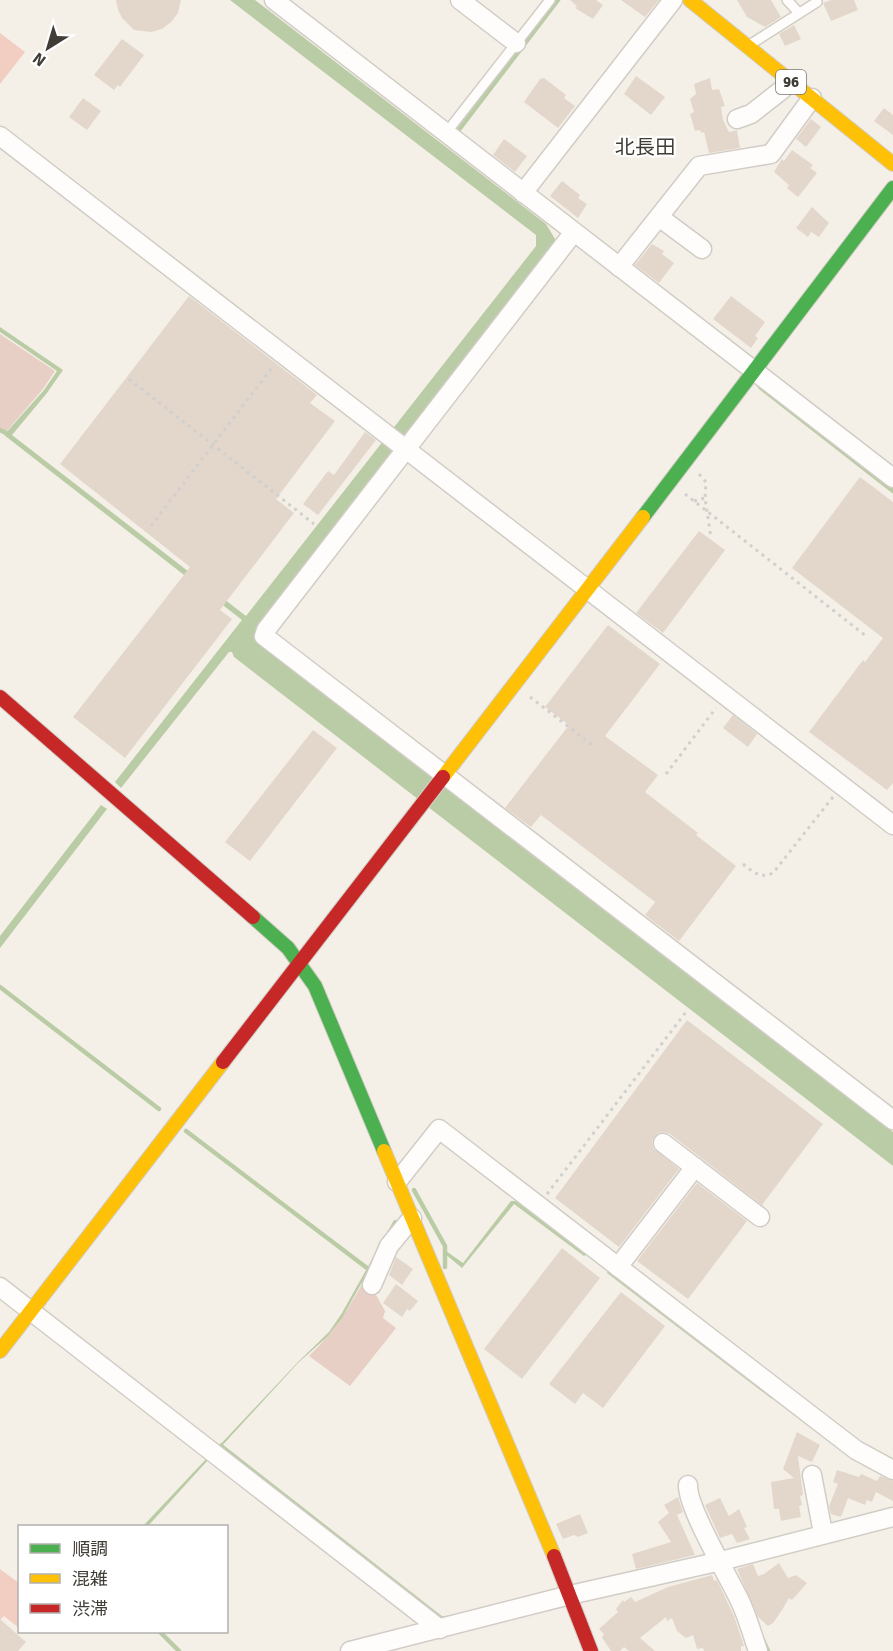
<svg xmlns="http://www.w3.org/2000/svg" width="893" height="1651" font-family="Signika,'Noto Sans JP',sans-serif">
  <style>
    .green { fill: #e8cfc5 }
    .forest { fill: #f2cec2 }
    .water { fill: #bacca5 }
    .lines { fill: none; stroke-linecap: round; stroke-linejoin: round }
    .stream { stroke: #bacca5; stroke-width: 4.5 }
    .building { fill: #e3d7cc }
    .lane-casing { stroke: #d1cdc6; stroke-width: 12 }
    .street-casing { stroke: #d1cdc6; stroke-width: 21 }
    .fast-casing { stroke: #d1cdc6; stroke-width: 16 }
    .slow-casing { stroke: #d1cdc6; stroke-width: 16 }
    .jam-casing { stroke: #d1cdc6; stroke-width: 16 }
    .path { stroke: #d1d0ce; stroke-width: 3; stroke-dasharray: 3 4.5; stroke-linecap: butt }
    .lane { stroke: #fefdfb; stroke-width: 9 }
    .street { stroke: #fefdfb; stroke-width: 18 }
    .fast { stroke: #4caf50; stroke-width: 14 }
    .slow { stroke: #ffc107; stroke-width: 14 }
    .jam { stroke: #c62828; stroke-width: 14 }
    .labels { text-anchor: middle; stroke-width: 4.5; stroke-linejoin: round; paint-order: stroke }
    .shield { fill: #fff; stroke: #797672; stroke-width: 1.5 }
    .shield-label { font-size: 15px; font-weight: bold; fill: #403c36 }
    .quarter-label { font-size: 20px; fill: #403c36; stroke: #fff }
  </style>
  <rect width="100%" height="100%" fill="#f5f0e7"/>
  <g class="green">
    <path d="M0,334L55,371L43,389L6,432L0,429Z"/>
    <path d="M366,1277L385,1311L383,1318L396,1328L350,1386L309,1356C335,1331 349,1308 366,1277Z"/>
  </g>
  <g class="forest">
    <path d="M0,33L25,52L0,84Z"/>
    <path d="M0,1569L19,1583V1628L4,1616L0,1620Z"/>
  </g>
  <g class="water">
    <path d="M230,0H255L546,224L555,239L554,248L256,636L258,642L893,1132V1166L234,657L232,652H229L121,788L115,782L242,620L4,435L44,390L57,371L0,332V327L63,370L47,393L12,435L246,616L536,246V235Z"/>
    <path d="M101,805L107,809L0,948V936Z"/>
    <path d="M511,1201H516L587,1254L584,1256L514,1204L462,1268L445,1254L446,1251L463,1263Z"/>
    <path d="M394,1220H397L342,1318L327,1337L298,1363L219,1449L217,1448L298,1362L329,1332L342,1313Z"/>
    <path d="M608,1271L772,1396V1399L607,1273Z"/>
    <path d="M207,1458L209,1459L148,1526H143Z"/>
  </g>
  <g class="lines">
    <g class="stream">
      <path d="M458,131L558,0"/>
      <path d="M760,387L893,491"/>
      <path d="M0,430L6,433"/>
      <path d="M0,987L159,1109"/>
      <path d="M186,1131L367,1268"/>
      <path d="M414,1190L445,1246V1267"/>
      <path d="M221,1446L442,1619L447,1618"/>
      <path d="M160,1632L179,1651"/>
      <path d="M763,1640L768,1651"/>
    </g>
  </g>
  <g class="building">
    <path d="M116,0H181L178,13L171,22L162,29L151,32L134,30L122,18L118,10Z"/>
    <path d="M570,0H596L603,5L593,19L575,8L577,6Z"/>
    <path d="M621,0H659L645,17Z"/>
    <path d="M737,0H771L781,17L765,27L747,17Z"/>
    <path d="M831,0H854L858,10L831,21L823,3Z"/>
    <path d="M794,25L801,39L785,46L779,34Z"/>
    <path d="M122,39L144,55L120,87L118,85L114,90L94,75Z"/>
    <path d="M636,76L665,97L651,115L624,94Z"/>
    <path d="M544,78L566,95L564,98L575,106L558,128L524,102L540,79Z"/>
    <path d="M710,78L712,90L719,89L725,106L721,107L723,120L729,132L737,130L740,148L709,153L704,132L701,133L700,130L695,131L690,114L694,112L690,99L696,94L694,84Z"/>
    <path d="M83,98L101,111L87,130L69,117Z"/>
    <path d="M884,108L893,115V135L874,121Z"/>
    <path d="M811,119L821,127L806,147L796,139Z"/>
    <path d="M504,139L527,156L515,172L493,155Z"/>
    <path d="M792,150L813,165L810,168L817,173L798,197L787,188L789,185L774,172L782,159L784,161Z"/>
    <path d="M562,181L580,195L578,198L587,204L578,218L550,196Z"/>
    <path d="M812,207L829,223L819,237L811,232L808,237L796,228Z"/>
    <path d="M652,244L664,251L662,254L674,263L659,283L635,265Z"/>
    <path d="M189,296L317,395L310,403L335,421L276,499L294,513L220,610L232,619L125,758L73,717L190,567L60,464Z"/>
    <path d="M731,296L765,322L755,336L758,338L751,348L713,319Z"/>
    <path d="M365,432L376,440L318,515L303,504L328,471L334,475Z"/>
    <path d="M860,477L893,502V783L887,790L809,732L863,660L865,662L883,638L792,568Z"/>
    <path d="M699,531L725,550L663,633L636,613Z"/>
    <path d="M608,625L660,664L605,736L658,775L645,792L698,833L696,835L736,866L679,941L645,915L655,902L541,815L531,827L505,808L569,725L545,707Z"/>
    <path d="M733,715L757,734L748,747L723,728Z"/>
    <path d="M313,730L337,748L250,861L225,842Z"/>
    <path d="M687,1020L823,1124L762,1205L670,1134L664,1132L658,1133L652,1141L653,1148L679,1169L619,1247L555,1198Z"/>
    <path d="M697,1183L747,1221L688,1299L637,1261Z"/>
    <path d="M562,1248L600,1278L522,1379L484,1349Z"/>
    <path d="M396,1257L413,1269L402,1285L389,1275Z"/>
    <path d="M396,1284L418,1301L410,1311L407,1309L402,1317L383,1303Z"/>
    <path d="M621,1292L665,1326L603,1408L583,1393L575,1404L549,1384Z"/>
    <path d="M797,1432L820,1445L812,1462L798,1456L803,1495L800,1496L802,1505L799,1506L801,1517L781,1521L779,1509H774L771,1482L794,1478L783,1469Z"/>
    <path d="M837,1470L859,1477L861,1474L877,1481L880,1476L893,1481V1501L876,1492L872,1502L867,1500L865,1505L848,1498L841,1517L831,1514L829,1506L838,1484L833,1482Z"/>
    <path d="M678,1497L683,1512L677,1515L695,1555L636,1569L632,1554L671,1542L658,1522L669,1513L664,1505Z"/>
    <path d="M720,1498L729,1516L739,1509L747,1527L744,1528L750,1539L737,1543L732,1534L720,1538L705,1505Z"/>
    <path d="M580,1514L588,1533L578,1537L574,1535L563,1539L556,1524Z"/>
    <path d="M779,1563L788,1578L796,1575L807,1583L792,1600L789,1598L782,1610L773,1623L768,1626L758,1617L737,1569L753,1564L758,1576L764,1574Z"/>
    <path d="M712,1575L714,1581L717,1580L734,1616L744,1646H741V1651H704L703,1648L697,1649L693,1635L686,1638L677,1631L672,1618L667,1621L666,1617L640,1638L655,1651H629L624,1647L620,1651H611L603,1639L602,1637L604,1634L599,1629L618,1612L616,1609L623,1600L624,1602L631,1597L635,1602L668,1587Z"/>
    <path d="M0,1619L26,1642L18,1651H0Z"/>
  </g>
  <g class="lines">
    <defs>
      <g id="lane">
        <path d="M787,0L799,13"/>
        <path d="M751,44L817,2"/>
        <path d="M446,133L550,0"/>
      </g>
      <g id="street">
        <path d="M274,0L893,478"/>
        <path d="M460,0L516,43"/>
        <path d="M737,119L751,114L783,89"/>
        <path d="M0,136L893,825"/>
        <path d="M523,193L673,0"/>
        <path d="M659,217L702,249"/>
        <path d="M574,232L266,630L264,636L893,1120"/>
        <path d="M619,267L699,166L771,154L812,98"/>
        <path d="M663,1143L760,1217"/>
        <path d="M397,1182L439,1129L856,1450L893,1470"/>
        <path d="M618,1267L695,1167"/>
        <path d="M372,1285L389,1246L412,1218"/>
        <path d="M0,1287L440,1629"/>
        <path d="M812,1475L823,1533"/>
        <path d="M688,1485C687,1507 727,1574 739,1599C747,1615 752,1634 758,1651"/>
        <path d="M350,1651L570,1595L721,1561L893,1517"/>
      </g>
      <g id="fast">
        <path d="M643,517L893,188"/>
        <path d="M253,917L288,948L315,986L384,1151"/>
      </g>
      <g id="slow">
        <path d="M690,0L893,164"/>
        <path d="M443,777L643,517"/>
        <path d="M384,1151L554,1556"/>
        <path d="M0,1351L223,1062"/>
      </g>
      <g id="jam">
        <path d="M0,697L253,917"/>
        <path d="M223,1062L443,777"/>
        <path d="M554,1556L591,1651"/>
      </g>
    </defs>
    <use href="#lane" class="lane-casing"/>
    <use href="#street" class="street-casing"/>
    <use href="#fast" class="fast-casing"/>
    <use href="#slow" class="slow-casing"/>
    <use href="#jam" class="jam-casing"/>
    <g class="path">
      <path d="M129,379L314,524"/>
      <path d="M699,474L706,482L705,498L711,538"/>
      <path d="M685,494L866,636"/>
      <path d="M694,501L705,498"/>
      <path d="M151,526L274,365"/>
      <path d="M530,697L595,747"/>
      <path d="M666,774L716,708"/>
      <path d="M743,864C753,872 760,879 773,873L833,797"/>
      <path d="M547,1194L686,1012"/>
    </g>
    <use href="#lane" class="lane"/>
    <use href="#street" class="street"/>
    <use href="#fast" class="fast"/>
    <use href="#slow" class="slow"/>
    <use href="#jam" class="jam"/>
  </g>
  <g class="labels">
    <rect class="shield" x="776" y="70" width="30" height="24" rx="4.5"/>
    <g class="shield-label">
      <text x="791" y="87">96</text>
    </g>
    <g class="quarter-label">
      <text x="645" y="154">北長田</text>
    </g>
  </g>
  <rect x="18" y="1525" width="210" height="108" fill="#ffffff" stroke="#b3b1af" stroke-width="1.5"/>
  <rect x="30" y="1544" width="30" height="9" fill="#4caf50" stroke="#b3b1af" stroke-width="1.5"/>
  <text x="72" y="1555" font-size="18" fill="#403c36">順調</text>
  <rect x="30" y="1574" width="30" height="9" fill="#ffc107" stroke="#b3b1af" stroke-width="1.5"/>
  <text x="72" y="1585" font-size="18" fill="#403c36">混雑</text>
  <rect x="30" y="1604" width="30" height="9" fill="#c62828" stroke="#b3b1af" stroke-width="1.5"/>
  <text x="72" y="1615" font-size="18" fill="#403c36">渋滞</text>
  <g transform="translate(48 48) rotate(217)" stroke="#ffffff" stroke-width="4.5" paint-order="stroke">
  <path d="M0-4.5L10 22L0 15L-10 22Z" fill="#403c36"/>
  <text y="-9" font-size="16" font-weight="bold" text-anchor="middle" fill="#403c36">N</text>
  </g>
</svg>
